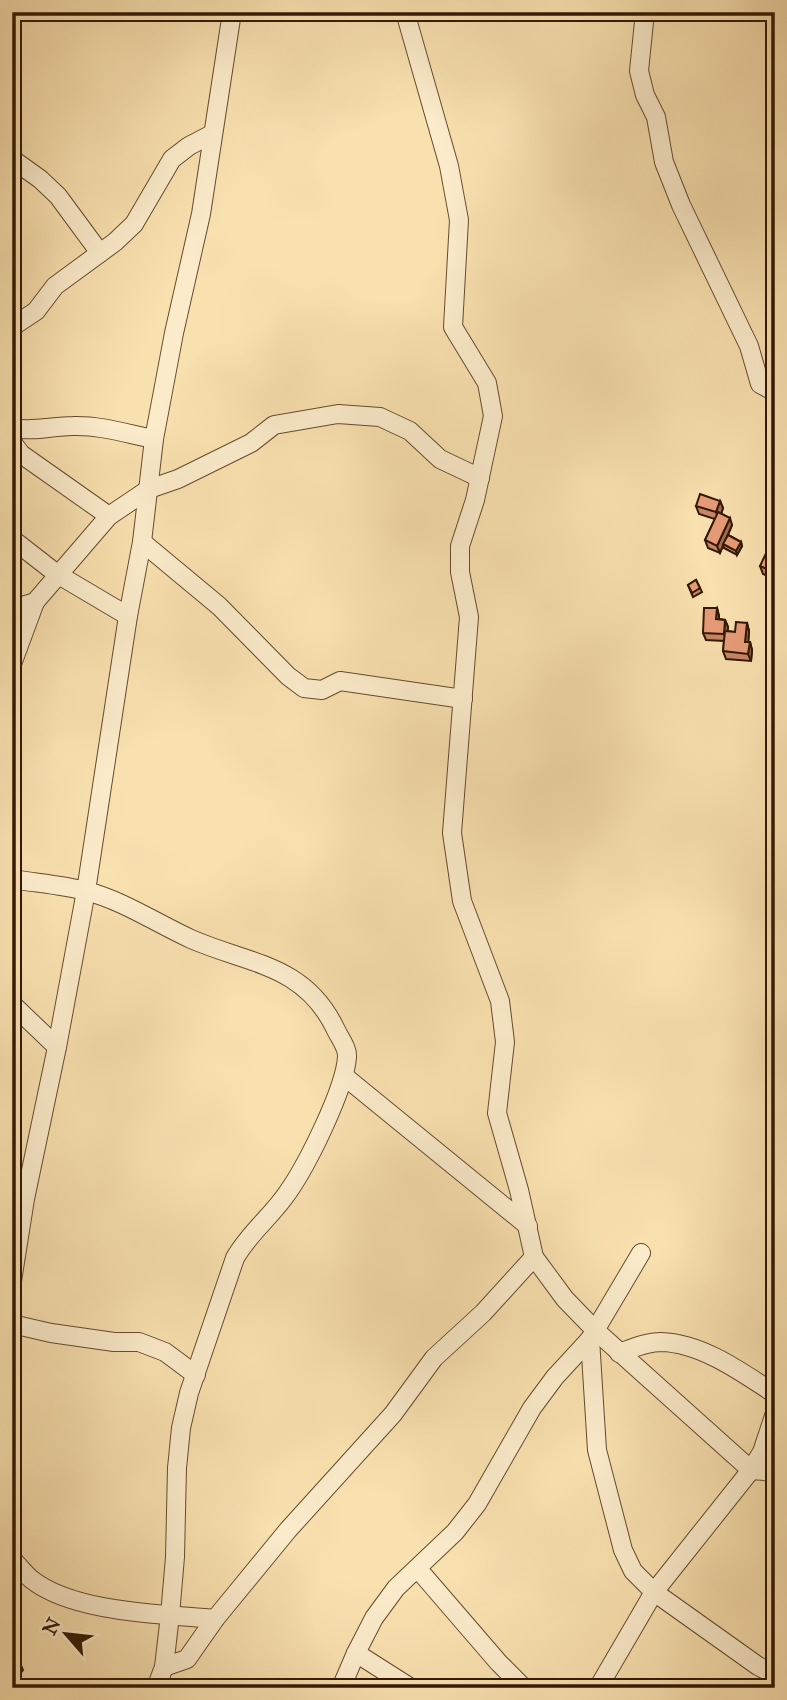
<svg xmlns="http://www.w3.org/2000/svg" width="787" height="1700" font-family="'IM FELL Great Primer',serif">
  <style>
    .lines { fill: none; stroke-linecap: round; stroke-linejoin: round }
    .minor-casing { stroke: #644b2e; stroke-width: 20 }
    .minor { stroke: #fbebcb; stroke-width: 18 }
    .wall { fill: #c78667; stroke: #331903; stroke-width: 2 }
    .shaded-wall { fill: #a26d54; stroke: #331903; stroke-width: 2 }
    .building { fill: #e79c78; stroke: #331903; stroke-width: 2 }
  </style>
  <rect width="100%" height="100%" fill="#f9e0af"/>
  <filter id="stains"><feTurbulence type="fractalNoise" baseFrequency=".00286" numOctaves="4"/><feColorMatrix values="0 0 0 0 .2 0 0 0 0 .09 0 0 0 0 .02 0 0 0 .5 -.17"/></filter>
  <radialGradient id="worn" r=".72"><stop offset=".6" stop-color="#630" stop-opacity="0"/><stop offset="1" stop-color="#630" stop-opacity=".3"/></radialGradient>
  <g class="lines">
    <defs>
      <g id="minor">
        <path d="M405,12L449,166L459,220L453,327L487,383L493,416L475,500L460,546V572L469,617L452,833L462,901L500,1001L505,1042L497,1113L519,1190L534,1257L565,1299L596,1331L751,1470L775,1472"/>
        <path d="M645,12L639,71L645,95L656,117L664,162L681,205L749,346L760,384L775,392"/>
        <path d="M12,159L40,179L58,196L100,253"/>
        <path d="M12,327L36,311L55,286L115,242L134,224L172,159L189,146L212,134"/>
        <path d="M12,428C33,432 52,426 73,426C100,425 128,434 154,439"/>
        <path d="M12,442L21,454L109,516"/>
        <path d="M12,539L57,574L128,616"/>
        <path d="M142,542L219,606L288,676L304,688L322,690L340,681L463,699"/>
        <path d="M12,609L35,602L109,516L149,489L178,479L251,443L274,425L338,414L380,417L410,431L440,459L480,478"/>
        <path d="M12,664L35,602"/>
        <path d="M12,879C36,883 62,885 86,891C124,901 156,923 191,939C248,964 304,964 335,1028C339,1037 348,1048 347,1057C345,1089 307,1165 288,1192C272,1216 249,1233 235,1258L189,1393L181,1428L177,1468L175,1557L170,1615L164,1667L156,1688"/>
        <path d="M12,1004L57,1047"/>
        <path d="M344,1076L528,1226"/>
        <path d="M641,1253L590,1339L597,1450L623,1550L633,1571L654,1592L758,1666L775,1675"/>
        <path d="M12,1281L25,1199L57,1047L86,891L128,616L142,542L154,439L174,333L201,214L232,12"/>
        <path d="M12,1324L51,1333L114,1342H139L165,1352L196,1375"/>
        <path d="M619,1353C633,1348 647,1342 661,1342C702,1343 743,1373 775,1394"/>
        <path d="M12,1559C18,1565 24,1573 31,1579C73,1613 163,1614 215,1619"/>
        <path d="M418,1569L499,1663L524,1688"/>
        <path d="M356,1653L411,1688"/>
        <path d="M164,1667L187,1659L215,1619L288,1530L393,1414L434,1358L483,1313L534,1257"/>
        <path d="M341,1688L356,1653L374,1618L396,1588L455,1532L477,1504L532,1408L555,1377L590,1339"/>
        <path d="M598,1688L654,1592L751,1470L762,1452L775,1413"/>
      </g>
    </defs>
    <use href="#minor" class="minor-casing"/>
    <use href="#minor" class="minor"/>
  </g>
  <g class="wall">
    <path d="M720,501L723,508L721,514L732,525L728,535L741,542L742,546L737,555L724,548L723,545L720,553L708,548L705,540L715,519L699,514L696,506Z"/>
    <path d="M775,552V579L763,574L760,566Z"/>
    <path d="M696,580L702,592L693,597L688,585Z"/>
    <path d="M717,608L719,616V619L725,620L728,627L727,631L735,632L747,623L749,631L748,642H750L752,650L751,661L726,659L723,651L724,641L706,640L703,633Z"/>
  </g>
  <g class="shaded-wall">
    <path d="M720,501L723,508L719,520L716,512Z"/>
    <path d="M730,518L732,525L720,553L717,546Z"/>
    <path d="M741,542L742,546L737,555L736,551Z"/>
    <path d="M717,608L719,616V627L716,619Z"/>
    <path d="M725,620L728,627L727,641L724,634Z"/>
    <path d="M747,623L749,631L748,649L745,642Z"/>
    <path d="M750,642L752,650L751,661L748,654Z"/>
    <path d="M20,1663L23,1670L15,1680L13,1673Z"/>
  </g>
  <g class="building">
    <path d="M700,494L720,501L716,512L696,506Z"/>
    <path d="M718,512L730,518L717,546L705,540Z"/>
    <path d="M728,535L741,542L736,551L723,544Z"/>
    <path d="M768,549L775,552V573L760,566Z"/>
    <path d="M696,580L700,588L692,593L688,585Z"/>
    <path d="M704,608H717L716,619L725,620L724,634L703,633Z"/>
    <path d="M736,622L747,623L745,642H750L748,654L723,651L725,631L735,632Z"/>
    <path d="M12,1656L20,1663L13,1673L12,1672Z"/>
  </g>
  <rect width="787" height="1700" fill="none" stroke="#f9e0af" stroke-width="42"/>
  <rect x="14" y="14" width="759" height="1672" fill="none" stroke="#331903" stroke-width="3.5"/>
  <rect x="21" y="21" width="745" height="1658" fill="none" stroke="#331903" stroke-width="2"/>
  <g transform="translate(66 1634) rotate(298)" stroke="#fbebcb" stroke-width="5" paint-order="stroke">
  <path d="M0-5L12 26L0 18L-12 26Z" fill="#331903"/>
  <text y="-10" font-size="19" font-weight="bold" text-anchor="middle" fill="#331903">N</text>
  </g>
  <rect width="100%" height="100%" filter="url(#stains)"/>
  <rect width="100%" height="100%" fill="url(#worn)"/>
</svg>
